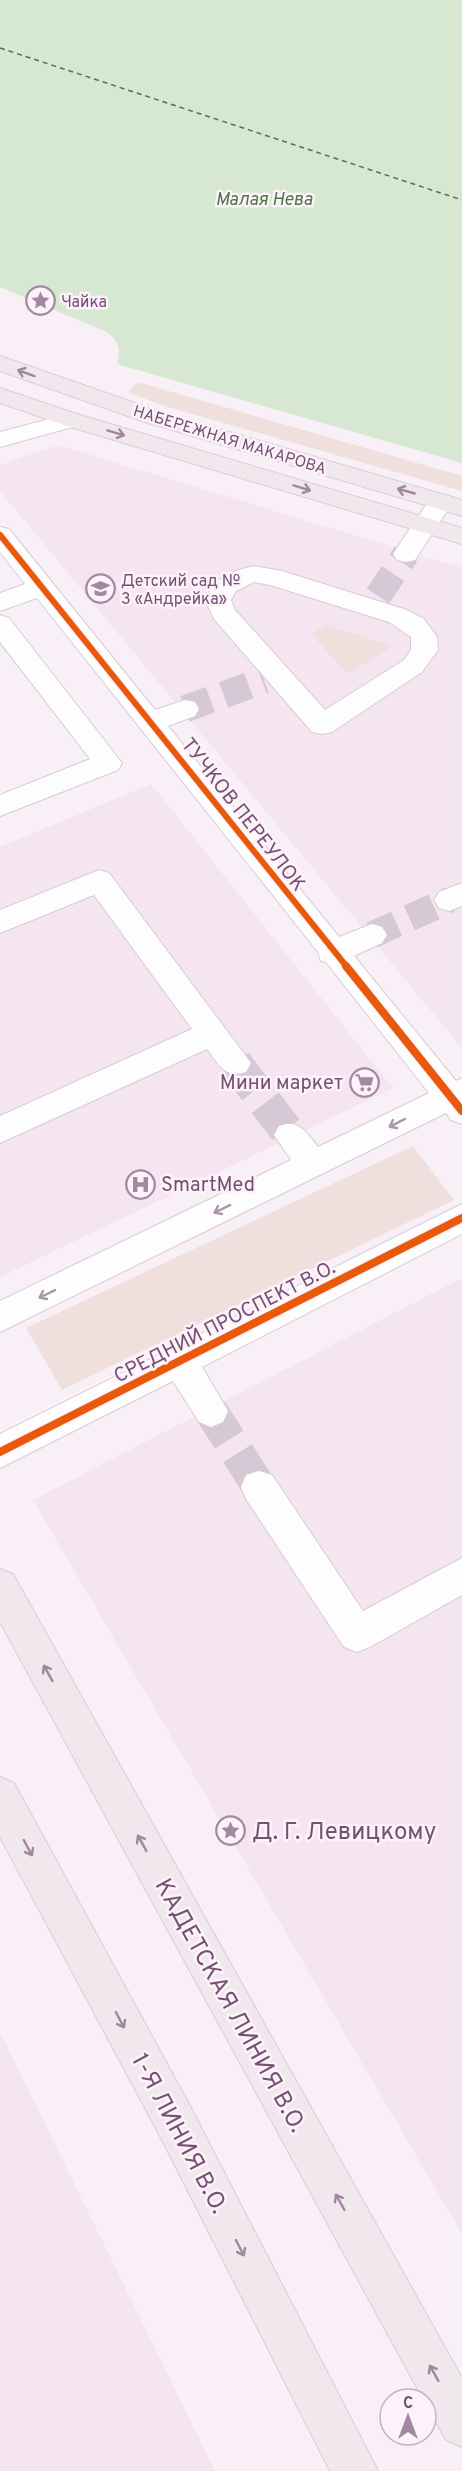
<svg xmlns="http://www.w3.org/2000/svg" width="462" height="2471" font-family="Overpass,sans-serif">
  <style>
    .residential { fill: #f4e5f1 }
    .green { fill: #efe0de }
    .water { fill: #d6e7d2 }
    .lines { fill: none; stroke-linecap: round; stroke-linejoin: round }
    .ferry { stroke: #4e7646; stroke-width: 1.5; stroke-dasharray: 5 4; stroke-linecap: butt }
    .minor-tunnel-far1 { stroke: #d7c8d5; stroke-width: 27; stroke-dasharray: 27 14; stroke-linecap: butt }
    .minor-tunnel { stroke: #d7c8d5; stroke-width: 34; stroke-dasharray: 34 16; stroke-linecap: butt }
    .minor-casing { stroke: #d6ccd4; stroke-width: 2 }
    .major-casing { stroke: #d9cdd8; stroke-width: 2 }
    .minor { fill: #fefdfe; fill-rule: evenodd }
    .major { fill: #f1e8ee; fill-rule: evenodd }
    .cycleway-far1-casing { stroke: #fdf2fa; stroke-width: 9 }
    .cycleway-casing { stroke: #fdf2fa; stroke-width: 11 }
    .cycleway-far1 { stroke: #e8590c; stroke-width: 6 }
    .cycleway { stroke: #e8590c; stroke-width: 8 }
    .oneway { stroke: #a0869e }
    .oneway2 { stroke: #ab96ab }
    .labels { text-anchor: middle; stroke-width: 5; stroke-linejoin: round; paint-order: stroke }
    .far-poi-label { font-size: 16px; fill: #745173; stroke: #fdf2fa; text-anchor: start }
    .far-street-label { font-size: 16px; fill: #745173; stroke: #fdf2fa }
    .far-water-label { font-size: 18px; font-style: italic; fill: #4e7646; stroke: #fdf2fa }
    .street-label { font-size: 20px; fill: #745173; stroke: #fdf2fa }
    .poi-label { font-size: 20px; fill: #745173; stroke: #fdf2fa; text-anchor: end }
    .near-poi-label { font-size: 24px; fill: #745173; stroke: #fdf2fa; text-anchor: start }
    .near-street-label { font-size: 24px; fill: #745173; stroke: #fdf2fa }
  </style>
  <rect width="100%" height="100%" fill="#f8f0f6"/>
  <g class="residential">
    <path d="M58,445L462,568V1048L0,491V465Z"/>
    <path d="M151,784L393,1088L0,1277V847Z"/>
    <path d="M462,1278V2234L33,1500Z"/>
    <path d="M0,2032L215,2471H0Z"/>
  </g>
  <g class="green">
    <path d="M138,382L462,476V491L161,405L128,392Z"/>
    <path d="M326,625L392,646L348,674L311,634Z"/>
    <path d="M413,1146L454,1200L62,1390L26,1328Z"/>
  </g>
  <path class="water" d="M0,0H462V463L117,364C121,349 119,341 107,332L0,287Z"/>
  <g class="lines">
    <path class="ferry" d="M0,48L462,200"/>
    <g class="minor-tunnel-far1">
      <path d="M378,596L406,554"/>
      <path d="M185,709L264,680"/>
      <path d="M372,935L449,900"/>
    </g>
    <g class="minor-tunnel">
      <path d="M235,1063L290,1135"/>
      <path d="M211,1411L259,1487"/>
    </g>
    <defs>
      <g id="minor">
        <path d="M72,413L80,415L84,420L80,425L0,447V432Z"/>
        <path d="M441,494L450,496L453,502L415,560L406,562L397,560L393,554L397,548L432,496Z"/>
        <path d="M0,527L9,529L155,710L185,700L195,702L199,709L195,716L168,726L339,937L372,924L382,927L387,935L382,943L354,956L456,1081L462,1078V1124L451,1120L446,1113L0,1332V1301L291,1160L274,1135L279,1126C299,1119 306,1132 318,1147L429,1093L326,962L321,961L318,952L37,598L0,611V593L25,584L0,552Z"/>
        <path d="M254,566L282,571L407,610L424,619L437,637L438,650L422,672L332,732L322,734L312,732L214,619L205,600C215,577 231,571 254,566ZM254,582L270,585L389,622L411,637V650L404,660L325,710L235,610L231,600L236,591Z"/>
        <path d="M0,615L9,618L122,763L118,770L0,816V795L90,759L0,642Z"/>
        <path d="M99,870L109,873L251,1063L246,1072C225,1079 219,1065 207,1049L0,1143V1116L192,1029L94,895L0,933V910Z"/>
        <path d="M462,883V906L449,911L439,908L434,900L439,892Z"/>
        <path d="M462,1204V1234L202,1367L228,1411L223,1422L211,1427L199,1422L173,1381L0,1468V1434Z"/>
        <path d="M259,1471L272,1475L363,1611L462,1558V1595L370,1647L357,1652L344,1647L246,1499L241,1487L246,1475Z"/>
      </g>
      <g id="major">
        <path d="M0,356L158,411L462,500V516L142,421L0,371Z"/>
        <path d="M0,388L80,415L462,528V544L64,425L0,403Z"/>
        <path d="M0,1569L13,1574L462,2378V2447L446,2440L426,2404V2399H423L0,1622Z"/>
        <path d="M0,1777L14,1783L190,2106L378,2471H330L160,2136L0,1837Z"/>
      </g>
    </defs>
    <use href="#minor" class="minor-casing"/>
    <use href="#major" class="major-casing"/>
    <use href="#minor" class="minor"/>
    <use href="#major" class="major"/>
    <defs>
      <path id="cycleway-far1" d="M0,535L347,967"/>
      <g id="cycleway">
        <path d="M346,966L462,1111"/>
        <path d="M0,1452L462,1218"/>
      </g>
    </defs>
    <use href="#cycleway-far1" class="cycleway-far1-casing"/>
    <use href="#cycleway" class="cycleway-casing"/>
    <use href="#cycleway-far1" class="cycleway-far1"/>
    <use href="#cycleway" class="cycleway"/>
  </g>
  <defs><path id="oneway-shaft" d="M-6 0H5M1.5-3L5.5 0L1.5 3" fill="none" stroke-width="1.6" stroke-linecap="round" stroke-linejoin="round" transform="scale(1.5)"/></defs>
  <g class="oneway">
    <use href="#oneway-shaft" transform="translate(26 373) rotate(-160)"/>
    <use href="#oneway-shaft" transform="translate(116 433) rotate(17)"/>
    <use href="#oneway-shaft" transform="translate(302 488) rotate(17)"/>
    <use href="#oneway-shaft" transform="translate(406 491) rotate(-164)"/>
    <use href="#oneway-shaft" transform="translate(48 1673) rotate(-119)"/>
    <use href="#oneway-shaft" transform="translate(142 1843) rotate(-119)"/>
    <use href="#oneway-shaft" transform="translate(28 1848) rotate(62)"/>
    <use href="#oneway-shaft" transform="translate(120 2020) rotate(62)"/>
    <use href="#oneway-shaft" transform="translate(340 2202) rotate(-119)"/>
    <use href="#oneway-shaft" transform="translate(240 2248) rotate(63)"/>
    <use href="#oneway-shaft" transform="translate(434 2373) rotate(-119)"/>
  </g>
  <g class="oneway2">
    <use href="#oneway-shaft" transform="translate(397 1123) rotate(153)"/>
    <use href="#oneway-shaft" transform="translate(222 1209) rotate(154)"/>
    <use href="#oneway-shaft" transform="translate(47 1294) rotate(154)"/>
  </g>
  <defs>
    <symbol id="sight-ring" viewBox="-11 -11 22 22"><circle r="9.5" fill="#fdf2fa" stroke="#a289a1" stroke-width="1.5"/><path d="M0-6L1.8-2.2L6-1.7L2.9 1.2L3.7 5.4L0 3.3L-3.7 5.4L-2.9 1.2L-6-1.7L-1.8-2.2Z" fill="#a289a1"/></symbol>
    <symbol id="school-ring" viewBox="-11 -11 22 22"><circle r="9.5" fill="#fdf2fa" stroke="#a289a1" stroke-width="1.5"/><path d="M0-5L7-2L0 1L-7-2ZM-4 1L0 2.5L4 1V4Q0 6-4 4Z" fill="#a289a1"/></symbol>
    <symbol id="supermarket-ring" viewBox="-11 -11 22 22"><circle r="9.5" fill="#fdf2fa" stroke="#a289a1" stroke-width="1.5"/><path d="M-6-5.5h2.5l.6 2H6L4.5 2H-2.5L-4.4-4H-6ZM-1.5 3.2a1.3 1.3 0 1 0 .1 0ZM3 3.2a1.3 1.3 0 1 0 .1 0Z" fill="#a289a1"/></symbol>
    <symbol id="hospital-ring" viewBox="-11 -11 22 22"><circle r="9.5" fill="#fdf2fa" stroke="#a289a1" stroke-width="1.5"/><path d="M-5-5h3v3.5h4V-5h3V5h-3V1.5h-4V5h-3Z" fill="#a289a1"/></symbol>
  </defs>
  <g fill-rule="evenodd">
    <use href="#sight-ring" x="24" y="284" width="33" height="33"/>
    <use href="#school-ring" x="84" y="572" width="33" height="33"/>
    <use href="#supermarket-ring" x="348" y="1066" width="33" height="33"/>
    <use href="#hospital-ring" x="124" y="1168" width="33" height="33"/>
    <use href="#sight-ring" x="214" y="1814" width="33" height="33"/>
  </g>
  <g class="labels">
    <g class="far-poi-label">
      <text x="61" y="307">Чайка</text>
      <text x="121" y="586">Детский сад №<tspan x="121" dy="18">3 «Андрейка»</tspan></text>
    </g>
    <g class="far-street-label">
      <text transform="translate(230 439) rotate(17)" y="6">НАБЕРЕЖНАЯ МАКАРОВА</text>
    </g>
    <g class="far-water-label">
      <text x="264" y="205">Малая Нева</text>
    </g>
    <g class="street-label">
      <text transform="translate(244 814) rotate(52)" y="7">ТУЧКОВ ПЕРЕУЛОК</text>
      <text transform="translate(224 1321) rotate(-27)" y="7">СРЕДНИЙ ПРОСПЕКТ В.О.</text>
    </g>
    <g class="poi-label">
      <text x="343" y="1089">Мини маркет</text>
      <text x="161" y="1191" text-anchor="start">SmartMed</text>
    </g>
    <g class="near-poi-label">
      <text x="252" y="1839">Д. Г. Левицкому</text>
    </g>
    <g class="near-street-label">
      <text transform="translate(231 2005) rotate(61)" y="8">КАДЕТСКАЯ ЛИНИЯ В.О.</text>
      <text transform="translate(180 2133) rotate(62)" y="8">1-Я ЛИНИЯ В.О.</text>
    </g>
  </g>
  <g transform="translate(408 2417)"><circle r="28" fill="#fdf2fa" stroke="#c6b2c4" stroke-width="1.5"/>
  <path d="M0-4.5L10 22L0 15L-10 22Z" fill="#a289a1"/>
  <text y="-9" font-size="16" font-weight="bold" text-anchor="middle" fill="#745173">С</text>
  </g>
</svg>
